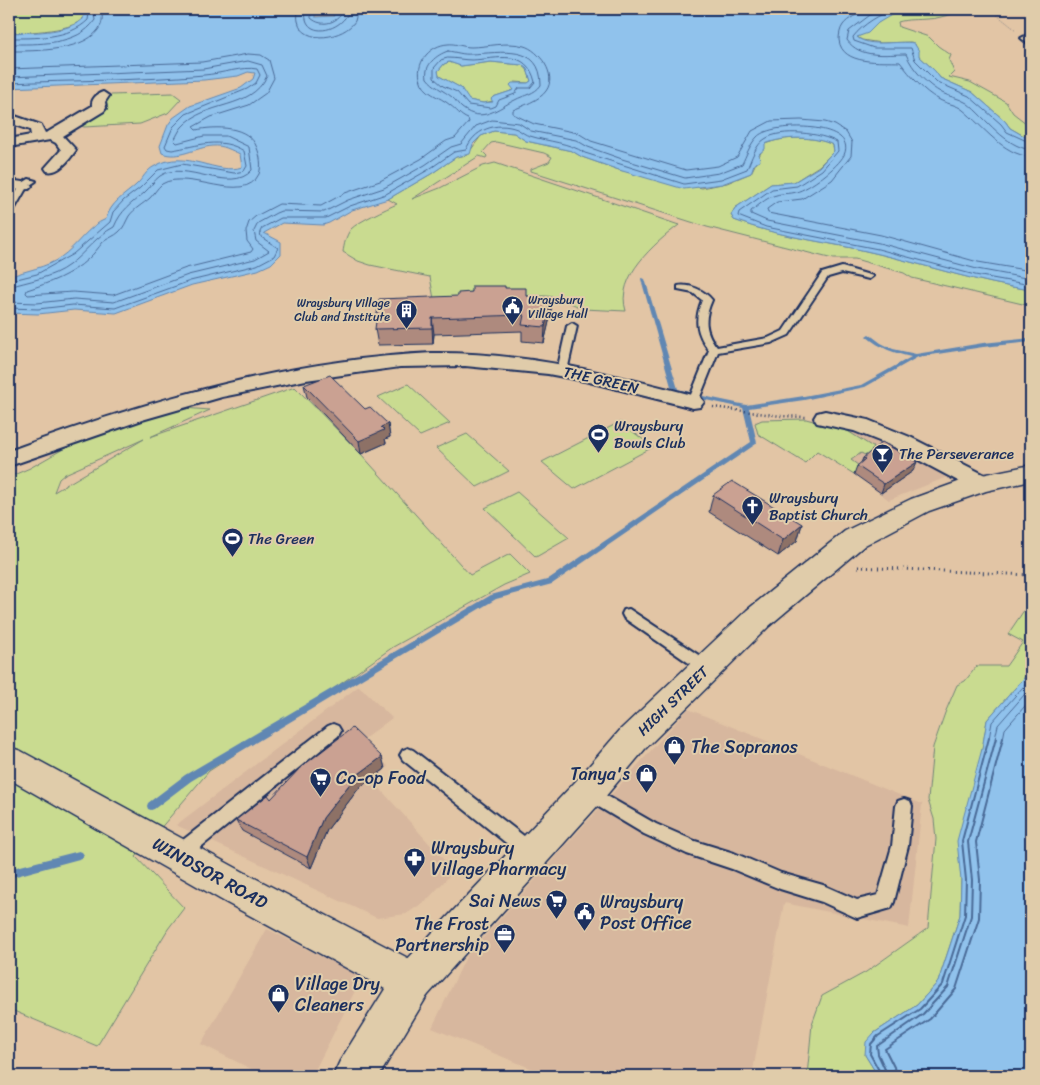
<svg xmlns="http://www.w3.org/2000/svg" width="1040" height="1085" font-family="Sriracha,sans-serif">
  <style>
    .built { fill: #d7b79e }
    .green { fill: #c9db90; stroke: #728577; fill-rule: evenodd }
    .water { fill: #90c2ec; stroke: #6187b3; fill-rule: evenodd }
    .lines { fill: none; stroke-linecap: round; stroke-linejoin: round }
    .shore-far1 { stroke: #4a6a97; stroke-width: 1 }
    .shore { stroke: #4a6a97; stroke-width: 2 }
    .stream { fill: #6187b3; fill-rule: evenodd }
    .service-casing { stroke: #1b2f5e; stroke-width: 4 }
    .minor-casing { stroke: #1b2f5e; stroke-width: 4 }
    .tertiary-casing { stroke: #1b2f5e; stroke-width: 3 }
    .secondary-casing { stroke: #1b2f5e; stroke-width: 3 }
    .path-far2 { stroke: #1b2f5e; stroke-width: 1; stroke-dasharray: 0.5 2; stroke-linecap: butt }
    .path-far1 { stroke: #1b2f5e; stroke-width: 2.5; stroke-dasharray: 1 3; stroke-linecap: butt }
    .path { stroke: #1b2f5e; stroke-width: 3; stroke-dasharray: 1 4; stroke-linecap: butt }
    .service { fill: #e0ccaa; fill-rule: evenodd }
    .minor { fill: #e0ccaa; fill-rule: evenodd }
    .tertiary { fill: #e0ccaa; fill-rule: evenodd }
    .secondary { fill: #e0ccaa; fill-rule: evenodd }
    .wall { fill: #ae8a7e; stroke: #1b2f5e }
    .shaded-wall { fill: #8d7166; stroke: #1b2f5e }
    .building { fill: #caa192; stroke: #1b2f5e }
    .labels { text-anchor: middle; stroke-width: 4; stroke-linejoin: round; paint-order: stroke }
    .far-poi-label { font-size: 12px; fill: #1b2f5e; stroke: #e0ccaa; text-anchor: start }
    .street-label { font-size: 15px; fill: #1b2f5e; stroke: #e0ccaa }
    .poi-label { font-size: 15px; fill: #1b2f5e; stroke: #e0ccaa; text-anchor: start }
    .near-poi-label { font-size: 18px; fill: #1b2f5e; stroke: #e0ccaa; text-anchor: start }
    .near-street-label { font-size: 18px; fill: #1b2f5e; stroke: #e0ccaa }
  </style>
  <rect width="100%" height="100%" fill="#e2c5a5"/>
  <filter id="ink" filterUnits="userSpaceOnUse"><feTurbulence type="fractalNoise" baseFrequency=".02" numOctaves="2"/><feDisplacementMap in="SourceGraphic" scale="10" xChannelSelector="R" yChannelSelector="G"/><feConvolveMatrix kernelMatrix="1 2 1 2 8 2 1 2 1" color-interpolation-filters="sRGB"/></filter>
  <g filter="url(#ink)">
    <g class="built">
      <path d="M806,419L835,421L927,460L947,477L889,500L854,474L818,451L805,463L758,434L755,421Z"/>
      <path d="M359,686L392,718L360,742L388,766L374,782L454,871L426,901L406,914L377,918L176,825Z"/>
      <path d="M688,709L922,804L909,928L784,903L752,1076H550L432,1028L466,957Z"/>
      <path d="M267,929L362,977L312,1076H265L201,1044Z"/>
    </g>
    <g class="green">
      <path d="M10,9H69L84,15C80,32 24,32 9,33Z"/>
      <path d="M931,9H955L952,14C944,16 936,19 927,19C916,20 908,19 898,22L899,27L929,37L938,46L951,55L949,60L954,72L949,77L970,82L1006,102L1013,113L1031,127V140L1010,128L1005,121L972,92L940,78L935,71L919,56L915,44L911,42L881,43L862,40L857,37C870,32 877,21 891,15C903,10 918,13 931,9Z"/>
      <path d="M449,62L461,66L491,62L522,65L527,69L531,81L528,83L515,82L514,90L493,97L494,101L483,103L468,100L461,88L439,76L438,71L444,64Z"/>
      <path d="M173,93L181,99L168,113L140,124L84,127L79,125L103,113L108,109L106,102L111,95Z"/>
      <path d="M494,131L514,133L526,141L572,151L582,157L619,170L702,188L727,183L751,173L765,144C784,136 815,136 833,145L834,151L819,166L794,182L771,184L735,208L731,215L734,220C781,238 831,242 879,254C930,266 979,283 1031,290V306L912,278L904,273L855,259H833L707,227L531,171V169L549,162L552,157L544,153L496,142L491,143L483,152L487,156L486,158L479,156L412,199L440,188L483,166L495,163L679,225C655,243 615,277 626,311L583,309L561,298L546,296L434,299L430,277L370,265L358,261L343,252C344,245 346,235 351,229C359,221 386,209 397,204L388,199L431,174L456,157L467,155L481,136Z"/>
      <path d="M408,384L450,423L420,436L378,397Z"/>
      <path d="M295,387L361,454L470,575L510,554L530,574L504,585L393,647L309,706L209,771L136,857L184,908L168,929L97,1046L9,1009V477L30,468L79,440L183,408L210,410L150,437ZM144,439L54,492L59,479L65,474Z"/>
      <path d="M806,419L846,430L879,451L871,458L861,453L851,460L862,468L854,474L817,451L805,463L758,434L755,423L762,420Z"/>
      <path d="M620,422L653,447L574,489L542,462Z"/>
      <path d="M467,434L509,471L477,487L436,448Z"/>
      <path d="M517,492L569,538L536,557L485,508Z"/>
      <path d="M1031,600V670L987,720L961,880L960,915L938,982L917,1005L874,1033L865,1055L878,1076H807L812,1024L822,996L866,972L928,928L936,839L934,819L928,800L933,747L945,713L957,685L965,681L977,666H1006L1023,642L1008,634Z"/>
    </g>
    <g class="water">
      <path d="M69,9H336L315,15V17L334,16L332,13L344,9H931L893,14L878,23L868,33L857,37C869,48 898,40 914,43L919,51V56L935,71L940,78L972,92L1005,121L1010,128L1031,140V290C979,283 930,266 879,254C831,242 781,238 734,220L731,215L735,208L771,184L794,182L819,167L834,151L833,145C815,136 784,136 765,144V149L759,154L760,161L754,164L751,173L722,184L684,189L619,170L582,157L572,151L526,141L514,133L503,132L494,131L481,136L473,144L470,154L456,157L431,174L388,199L352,210L329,223L323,225L282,223L264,233L281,242V254L271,264L258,270L192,285L116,313L74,310L38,314L9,313V277C26,270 46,268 61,257C77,246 88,226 106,219C111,202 124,196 136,185C143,179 146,170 155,166C186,148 217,176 242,167L240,154C231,150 223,145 213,146C196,147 178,160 162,153L160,146L168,125L173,118L190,106L241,88L253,79L255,73L248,72L238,76L204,80L9,88V33C31,32 65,34 83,19L84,15ZM449,62L461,66L491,62L522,65L527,69L531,81L528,83H512L510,85L514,90L493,97L491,99L493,102L483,103L469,100L461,88L439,76L438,71L444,64Z"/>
      <path d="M1031,670V1076H878L865,1055L866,1042L874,1033L917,1005L938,982L960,915L961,880L957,841L982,749L987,720Z"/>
    </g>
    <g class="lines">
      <g class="shore-far1">
        <path d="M298,9C298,13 297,18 298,21C303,46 345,38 355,21C356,17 357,13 358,9"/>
        <path d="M306,9C300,40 342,34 350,9"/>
        <path d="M317,9L311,12V18C322,28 339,23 344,9"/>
        <path d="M865,9C858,15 848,18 843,25C840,29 839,35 839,40C842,66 882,61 900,62C911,76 923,91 938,99C946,104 956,104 963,110C984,127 1002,154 1031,157"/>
        <path d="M878,9L849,31L847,40C860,59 886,54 906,54C912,69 927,85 942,93C950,97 959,98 967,103C987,119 1004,146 1031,150"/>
        <path d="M895,9C880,14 863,24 853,37L854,41L874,48H911L915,60L937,82L969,96L1001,124L1007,132L1031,143"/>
        <path d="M9,38C35,38 69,39 88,20L89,13L83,9"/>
        <path d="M9,44C36,44 78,46 95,20L93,9"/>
        <path d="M9,51C34,51 89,52 101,25C103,20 102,14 102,9"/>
        <path d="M448,51C456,52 464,55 471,54C501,53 541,43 541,85C535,94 524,95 515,100C498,108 482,124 462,108C458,105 456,100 452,97C443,90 434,87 427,78C424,65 436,55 448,51Z"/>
        <path d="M448,58C456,58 464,60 472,60C498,59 527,48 535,82L530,88H519L515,94L499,100L496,106L491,108L468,105L457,92L443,86L434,78V68L441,60Z"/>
        <path d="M9,69L202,62L248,54L261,55L269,60L274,78L266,93L249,105L211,117L193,127L196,130C215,126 249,125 257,148C260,155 262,166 259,174C244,206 188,168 162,184C157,188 154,194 150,198C143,204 135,208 129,216C126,221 124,228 119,232C115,236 108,238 103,242C98,248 94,254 88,259C71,275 49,283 27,290L26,293L28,295L73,292L113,295L186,268L251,252L253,249L247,241L246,231L249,222L256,216L279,204L321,206L345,193L380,181L421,159L446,141L455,138L469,122L468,119C460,116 457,110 450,105C440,96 423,94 420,78C416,61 431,45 448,44C455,43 463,47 471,47C488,47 506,41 524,46C539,50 558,75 546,91C540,100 522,106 513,110V114L534,124L578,133L591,141L686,170L718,166L737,157L752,131L771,121L801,120L825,122L835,125L846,132L852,142L851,156L832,180L802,199L777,202L767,209L768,213L881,235L978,262L1031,271"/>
        <path d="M9,77L203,69L248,61L262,65L267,76C250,111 206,100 182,127C179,130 177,136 174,140L177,143L204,136H226L249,147L252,170C231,195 184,159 160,176C154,180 150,188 144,193C131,204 121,210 114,227C96,236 85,253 69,265C52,278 28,281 9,287"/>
        <path d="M9,83C74,80 140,81 204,75C220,74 244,66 257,69L260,75L256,83L247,89L186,114L173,127L165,146L167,149L172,150C198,146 220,136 244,151L247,166L244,171L234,173L182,164L158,170L140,188L124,200L113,212L110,222L73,254L37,274L9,281"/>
        <path d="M9,302L37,303L74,299L114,302L188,275L255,259L269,251L256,241L254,231L258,223L276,213L281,211L324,212L348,200L384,188L425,165L451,147L461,144L476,126L492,120L519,123L531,131L576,140L588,147L622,159L685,178L719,173L742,164C746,156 750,144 757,137C771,121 859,122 844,155C838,167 809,189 796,192C789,194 780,193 773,196C765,199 758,206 751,211V214L767,221L879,243L977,269L1031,279"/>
        <path d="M9,308L38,309L73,305L115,308L190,281L257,265L274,256L278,248L261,237L260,232L262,228L281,218H326L350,206L386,194L428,170L454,152L466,150C473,130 496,121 517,129C521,131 525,135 530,136C549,142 568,142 585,153L684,184L721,179L747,169C751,160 756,144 765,139C781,128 821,133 837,142L838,151L822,170L797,186L772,189L739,212L738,216L766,227L878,249L975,275L1031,285"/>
        <path d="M989,739L992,722L1031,678"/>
        <path d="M995,739L998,725L1031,687"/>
        <path d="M1003,739L1005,729L1031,699"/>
      </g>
      <g class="shore">
        <path d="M882,1076L870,1054L871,1044L878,1036L920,1009L943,984L965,915L966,880L962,841L989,738"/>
        <path d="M888,1076L878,1054L877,1046L923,1014L948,987L971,916L972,880L968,842L996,738"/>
        <path d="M896,1076L894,1067L885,1049L930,1019L956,989L979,918L980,880L976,842L1003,738"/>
      </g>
      <g class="stream">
        <path d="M641,278L645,279L678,389L690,392V394L675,392L672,390L641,279Z"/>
        <path d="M869,334L881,343L893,349L916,354L983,343L1031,338V342L983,347L918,357L865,387L804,400L749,408L757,443L756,444L552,584L496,599L191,781L154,809L151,810L148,809L147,806L148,803L185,775L491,595L547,580L751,442L743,408L701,399V397L703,396L746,405L804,396L861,385L911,357C894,353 880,348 867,337L866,336Z"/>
        <path d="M79,851L82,852L84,855L82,858L79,859L9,878V869Z"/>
      </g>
      <defs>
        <g id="service">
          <path d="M29,179L36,181L27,187L15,208H9V205L21,184Z"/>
          <path d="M842,267L873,276L869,279L842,273L828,277L789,335L771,343L718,352L698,402L697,404H689L688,402L709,350C696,333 694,320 702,300L693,293L678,290V286C690,284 704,290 712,300C704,318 704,331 717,347L768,338L783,331L822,273Z"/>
          <path d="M572,323L577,326L567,371L562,374L557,371L567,326Z"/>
          <path d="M629,609L712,664L714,668L712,672L707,674L702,672L624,618L622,614L624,610Z"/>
          <path d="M333,724L338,726L341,731L338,736L186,859L180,861L174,859L172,853L174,847L328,726Z"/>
          <path d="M408,748L413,750L538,847L540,853L538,859L532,861L526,859L403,760L400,755L403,750Z"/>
          <path d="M588,785L656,824L695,841L734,853L781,873L823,885L857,900L878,895L892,846L896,806L898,801L904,799L910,801L912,806L908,846L894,902L891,908L857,918L822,902L780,889L732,869L687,854L644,834L582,797L580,792L582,787Z"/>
        </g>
        <g id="minor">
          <path d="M1027,35L1031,36V44L1027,43L1021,38Z"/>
          <path d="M103,92L109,96L105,102L106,108L104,111L63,136L76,150C69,160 59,174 47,171L45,168L61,150L56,143L50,140L9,147V139L31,135L30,130L9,123V114L41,125L45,133L48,132L92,106C91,100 96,94 103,92Z"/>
          <path d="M9,180L29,183L32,186L29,189L9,190Z"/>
          <path d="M432,353C527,352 610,374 700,397L704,402L700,407L693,408L585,381L548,374L465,366L400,367L306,380L222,397L142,420L9,466V451C144,401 287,360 432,353Z"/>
          <path d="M825,411L868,420L910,437L989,477L993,483L989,489L981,491L973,489L894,447L854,431L817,423L814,418L817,413Z"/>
        </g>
        <path id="tertiary" d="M1031,465V481L986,491L929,511L865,545L769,626L645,749L600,803L427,996L413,1002L399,996L393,982L399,968L576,781L621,729L747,610L845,531L911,499L972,477Z"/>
        <path id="secondary" d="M9,747L21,751L251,876L427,968L433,982L427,996L379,1076H333L340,1061L385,989L225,902L9,779Z"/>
      </defs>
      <use href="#service" class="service-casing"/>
      <use href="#minor" class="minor-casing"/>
      <use href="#tertiary" class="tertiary-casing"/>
      <use href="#secondary" class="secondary-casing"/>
      <path class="path-far2" d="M1005,9L997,15L1016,30"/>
      <path class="path-far1" d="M713,407L781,416L806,417"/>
      <path class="path" d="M858,567L1031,575"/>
      <use href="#service" class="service"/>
      <use href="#minor" class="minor"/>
      <use href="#tertiary" class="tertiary"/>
      <use href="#secondary" class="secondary"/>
    </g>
    <g class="wall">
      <path d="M505,288L526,296L551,298V313L544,343L522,341V331L434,334L433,344L378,345L375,329L472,292Z"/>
      <path d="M304,385L365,409L388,424L390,437L385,439L386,443L361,454L307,397Z"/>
      <path d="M863,458L913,471L881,493L854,474L857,466L861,463Z"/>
      <path d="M713,495L802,524L797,541L778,556L709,512Z"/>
      <path d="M382,757L385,769L359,788L327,830L311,868L242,831L236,820L271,799Z"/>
    </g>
    <g class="shaded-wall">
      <path d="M551,298V313L544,343L545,327Z"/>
      <path d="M432,318L434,334L433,344L432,328Z"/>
      <path d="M388,424L390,437L385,439L386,443L361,454L359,441L381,427Z"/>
      <path d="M917,462L913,471L881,493L884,484Z"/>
      <path d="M802,524L797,541L778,556L783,540Z"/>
      <path d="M382,757L385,769L359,788L327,830L311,868L307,857L323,818L356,776Z"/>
    </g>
    <g class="building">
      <path d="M472,286H505V288H526V296L551,298L545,327L522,325L524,315L432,318V328L375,329L379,299L458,296V293L472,292Z"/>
      <path d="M330,375L365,409L370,407L388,424L381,427L384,430L359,441L304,385Z"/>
      <path d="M882,442L917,462L884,484L857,466L865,459L863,458Z"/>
      <path d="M732,481L802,524L783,540L713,495Z"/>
      <path d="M352,728L382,757L356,776L323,818L307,857L236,820L268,795L271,799L300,768Z"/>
    </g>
  </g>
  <defs>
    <symbol id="civic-pin" viewBox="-11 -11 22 30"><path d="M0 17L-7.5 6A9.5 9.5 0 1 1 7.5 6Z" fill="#1b2f5e" stroke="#e0ccaa"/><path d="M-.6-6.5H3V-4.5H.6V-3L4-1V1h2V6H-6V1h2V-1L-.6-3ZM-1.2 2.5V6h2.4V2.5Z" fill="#fff"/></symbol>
    <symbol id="building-pin" viewBox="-11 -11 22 30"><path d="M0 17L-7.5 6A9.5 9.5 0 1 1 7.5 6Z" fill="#1b2f5e" stroke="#e0ccaa"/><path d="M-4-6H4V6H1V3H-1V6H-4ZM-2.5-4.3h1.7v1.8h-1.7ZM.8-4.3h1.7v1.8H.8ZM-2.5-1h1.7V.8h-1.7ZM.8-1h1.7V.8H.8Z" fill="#fff"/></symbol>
    <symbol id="stadium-pin" viewBox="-11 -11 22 30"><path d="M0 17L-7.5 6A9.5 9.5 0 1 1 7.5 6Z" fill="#1b2f5e" stroke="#e0ccaa"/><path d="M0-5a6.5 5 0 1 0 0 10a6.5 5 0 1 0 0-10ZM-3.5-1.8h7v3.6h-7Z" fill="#fff"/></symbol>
    <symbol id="bar-pin" viewBox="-11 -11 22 30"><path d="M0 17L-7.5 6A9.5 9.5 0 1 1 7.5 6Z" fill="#1b2f5e" stroke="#e0ccaa"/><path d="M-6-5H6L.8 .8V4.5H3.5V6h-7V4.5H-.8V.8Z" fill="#fff"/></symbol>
    <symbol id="church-pin" viewBox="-11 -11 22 30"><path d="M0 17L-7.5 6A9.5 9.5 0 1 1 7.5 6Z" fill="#1b2f5e" stroke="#e0ccaa"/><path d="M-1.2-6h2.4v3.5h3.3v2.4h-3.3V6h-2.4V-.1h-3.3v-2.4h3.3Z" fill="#fff"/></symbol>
    <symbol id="shop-pin" viewBox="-11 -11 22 30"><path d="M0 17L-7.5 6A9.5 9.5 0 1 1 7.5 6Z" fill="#1b2f5e" stroke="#e0ccaa"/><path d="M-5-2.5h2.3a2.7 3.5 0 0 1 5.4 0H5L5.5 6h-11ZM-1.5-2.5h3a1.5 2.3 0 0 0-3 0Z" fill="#fff"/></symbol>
    <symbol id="supermarket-pin" viewBox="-11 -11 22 30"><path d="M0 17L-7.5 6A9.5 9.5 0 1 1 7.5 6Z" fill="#1b2f5e" stroke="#e0ccaa"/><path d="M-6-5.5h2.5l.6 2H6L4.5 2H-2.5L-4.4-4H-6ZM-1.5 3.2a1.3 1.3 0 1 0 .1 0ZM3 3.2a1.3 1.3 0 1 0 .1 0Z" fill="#fff"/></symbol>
    <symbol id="pharmacy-pin" viewBox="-11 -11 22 30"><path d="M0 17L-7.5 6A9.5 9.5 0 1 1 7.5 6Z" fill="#1b2f5e" stroke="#e0ccaa"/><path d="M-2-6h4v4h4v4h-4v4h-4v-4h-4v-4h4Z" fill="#fff"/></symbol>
    <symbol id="office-pin" viewBox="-11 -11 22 30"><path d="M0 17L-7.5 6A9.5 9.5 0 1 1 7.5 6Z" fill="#1b2f5e" stroke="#e0ccaa"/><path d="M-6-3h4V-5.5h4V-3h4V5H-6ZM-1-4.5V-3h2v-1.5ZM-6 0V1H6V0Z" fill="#fff"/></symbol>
  </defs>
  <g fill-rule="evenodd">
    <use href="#civic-pin" x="500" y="294" width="25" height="34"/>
    <use href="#building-pin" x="394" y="298" width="25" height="34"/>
    <use href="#stadium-pin" x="586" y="422" width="25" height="34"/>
    <use href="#bar-pin" x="870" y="442" width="25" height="34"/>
    <use href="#church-pin" x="740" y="494" width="25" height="34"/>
    <use href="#stadium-pin" x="220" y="526" width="25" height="34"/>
    <use href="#shop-pin" x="662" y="734" width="25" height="34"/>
    <use href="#shop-pin" x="634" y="762" width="25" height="34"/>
    <use href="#supermarket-pin" x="308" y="766" width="25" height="34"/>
    <use href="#pharmacy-pin" x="402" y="846" width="25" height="34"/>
    <use href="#supermarket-pin" x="544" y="888" width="25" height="34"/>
    <use href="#civic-pin" x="572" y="900" width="25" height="34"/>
    <use href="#office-pin" x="492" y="922" width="25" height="34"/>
    <use href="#shop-pin" x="266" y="982" width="25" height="34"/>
  </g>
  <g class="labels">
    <g class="far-poi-label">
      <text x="528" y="304">Wraysbury<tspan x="528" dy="14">Village Hall</tspan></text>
      <text x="390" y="307" text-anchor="end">Wraysbury Village<tspan x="390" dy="14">Club and Institute</tspan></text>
    </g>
    <g class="street-label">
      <text transform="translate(601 380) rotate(13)" y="5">THE GREEN</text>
      <text transform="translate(673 701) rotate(-44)" y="5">HIGH STREET</text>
    </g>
    <g class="poi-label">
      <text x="614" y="431">Wraysbury<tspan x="614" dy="17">Bowls Club</tspan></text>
      <text x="899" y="459">The Perseverance</text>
      <text x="769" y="503">Wraysbury<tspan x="769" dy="17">Baptist Church</tspan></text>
      <text x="248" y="544">The Green</text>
    </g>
    <g class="near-poi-label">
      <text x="691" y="753">The Sopranos</text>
      <text x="630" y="780" text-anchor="end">Tanya's</text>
      <text x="336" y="784">Co-op Food</text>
      <text x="431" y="854">Wraysbury<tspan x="431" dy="21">Village Pharmacy</tspan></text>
      <text x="541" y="907" text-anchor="end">Sai News</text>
      <text x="600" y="908">Wraysbury<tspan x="600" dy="21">Post Office</tspan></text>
      <text x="489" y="930" text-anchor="end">The Frost<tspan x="489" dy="21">Partnership</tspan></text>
      <text x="295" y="990">Village Dry<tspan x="295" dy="21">Cleaners</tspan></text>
    </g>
    <g class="near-street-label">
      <text transform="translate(210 873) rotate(29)" y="6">WINDSOR ROAD</text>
    </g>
  </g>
  <rect width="1040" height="1085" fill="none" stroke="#e0ccaa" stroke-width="30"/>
  <rect x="15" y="15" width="1010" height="1055" fill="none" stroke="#1b2f5e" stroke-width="2" filter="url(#ink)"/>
</svg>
